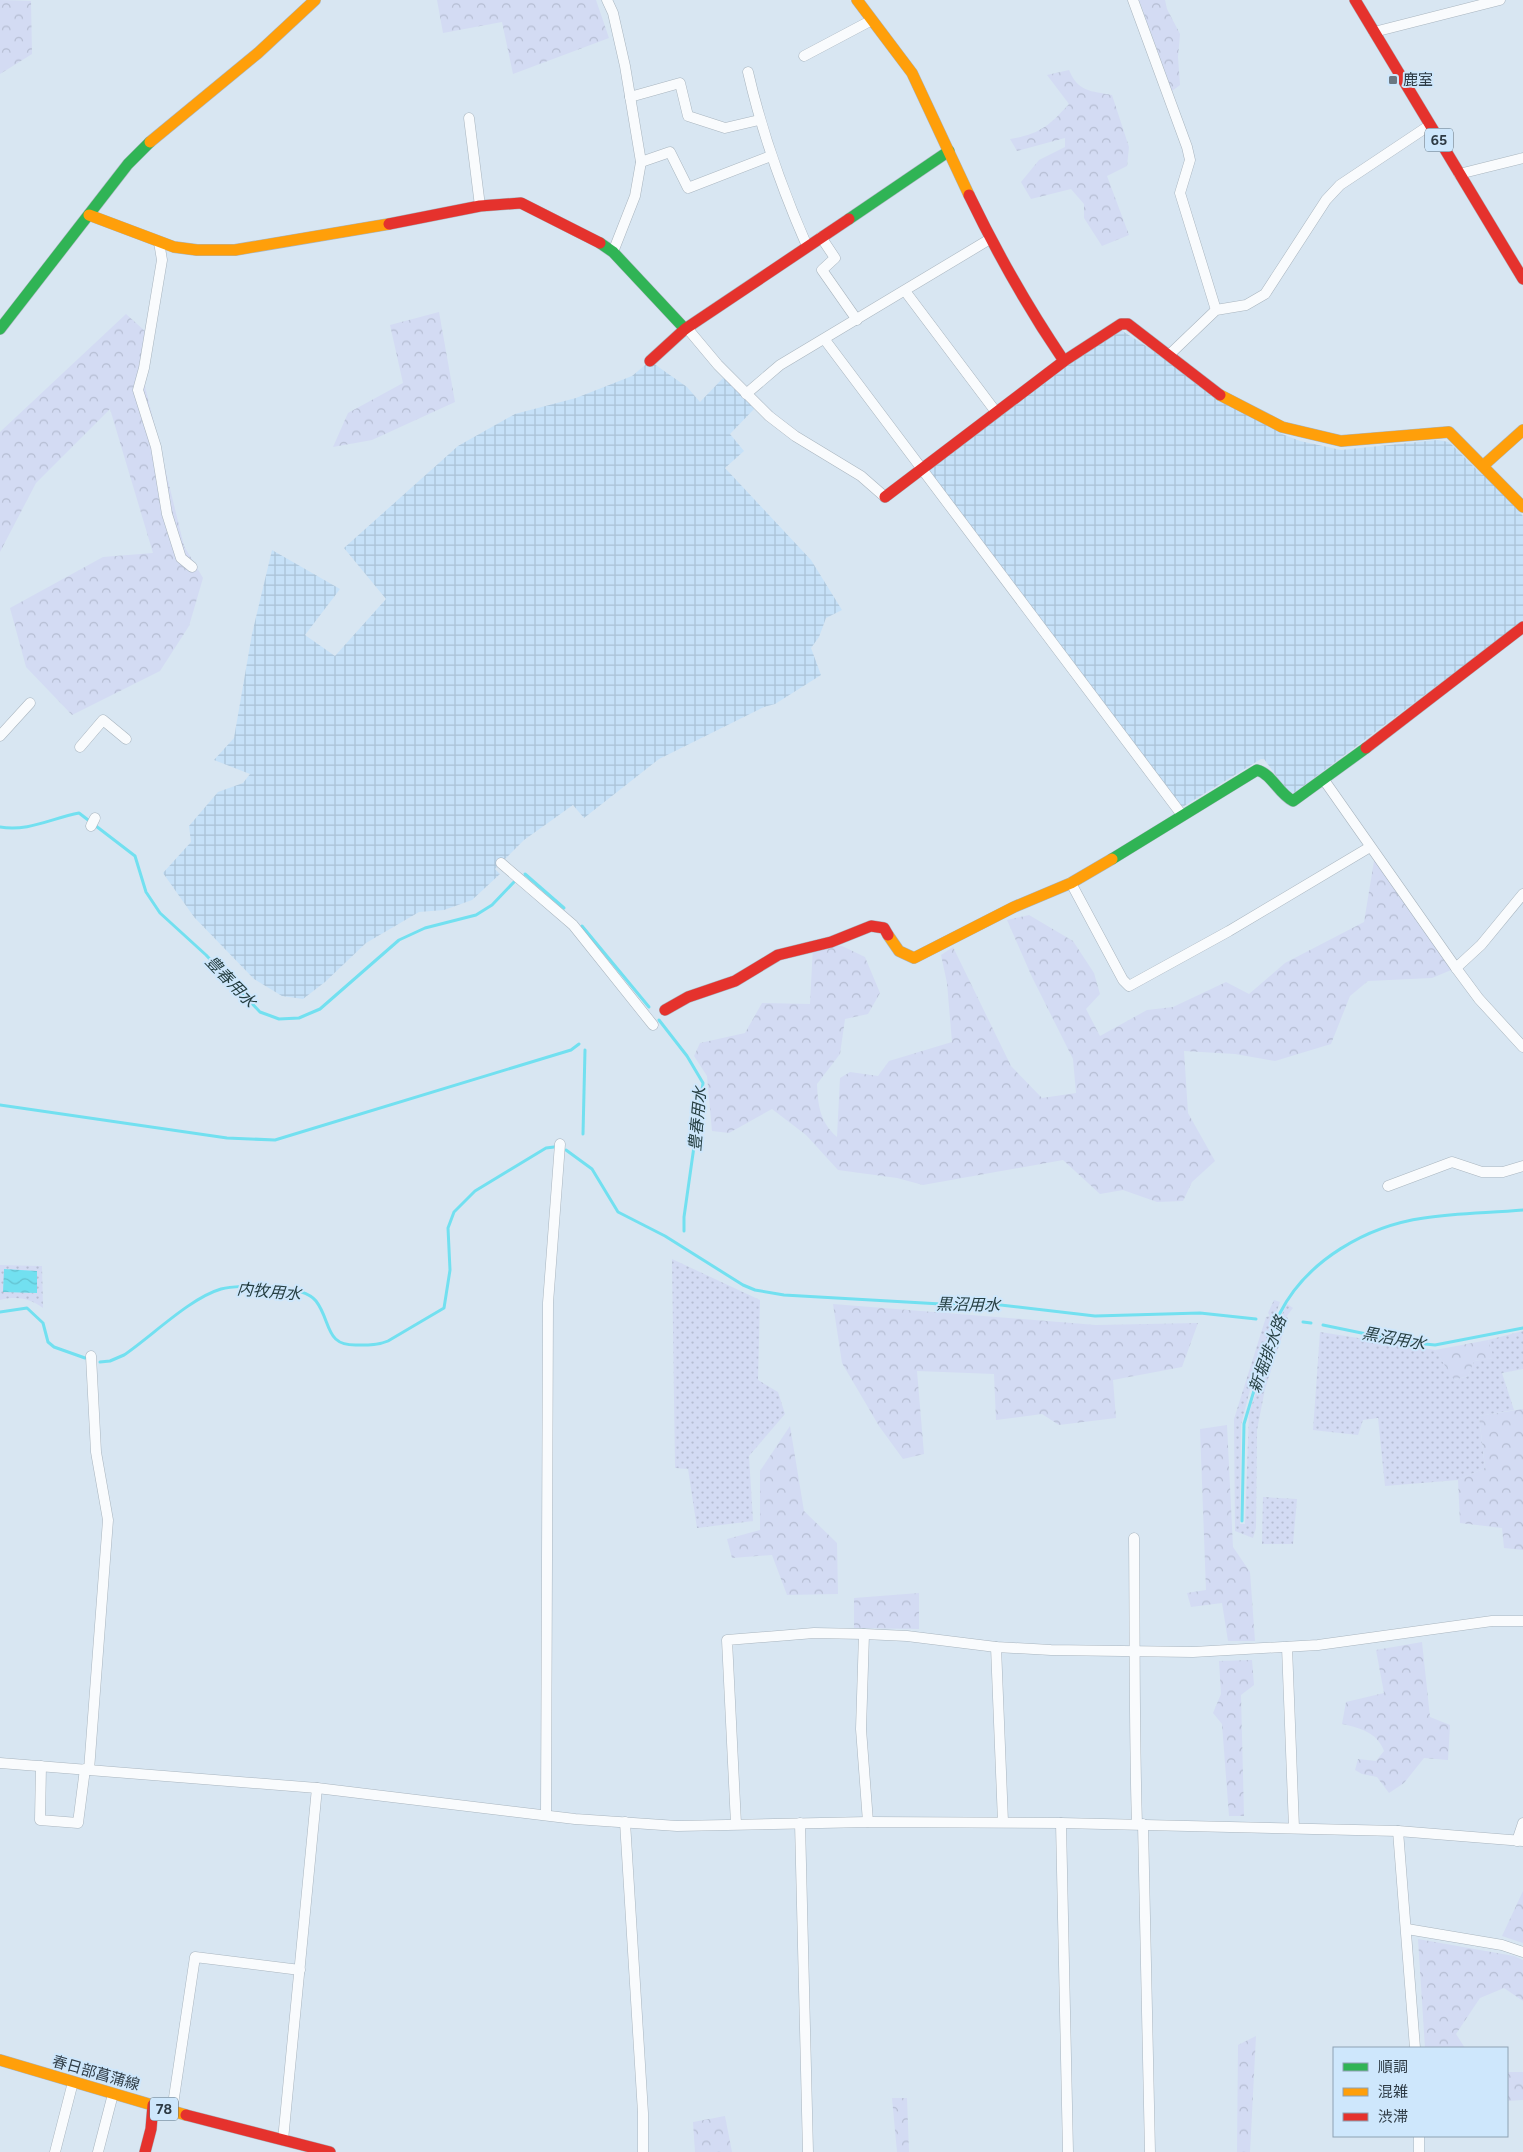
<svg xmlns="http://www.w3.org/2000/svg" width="1523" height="2152" font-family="Figtree,'Noto Sans JP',sans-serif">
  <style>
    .industrial { fill: url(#industrial-grid) }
    .grass { fill: url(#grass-dots) }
    .forest { fill: url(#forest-crowns) }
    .water { fill: url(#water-waves) }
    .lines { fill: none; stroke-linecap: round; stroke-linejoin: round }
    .stream { stroke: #72e0f0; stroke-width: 3 }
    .street-casing { stroke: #a9b5bf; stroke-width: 11 }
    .fast-casing { stroke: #a9b5bf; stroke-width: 12 }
    .slow-casing { stroke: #a9b5bf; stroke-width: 12 }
    .jam-casing { stroke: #a9b5bf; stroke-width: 12 }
    .street { stroke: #f9fbfd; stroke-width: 10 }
    .fast { stroke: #30b455; stroke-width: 11 }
    .slow { stroke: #ff9f0a; stroke-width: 11 }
    .jam { stroke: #e5322d; stroke-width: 11 }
    .poi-dot { fill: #6a7782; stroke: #cee7fc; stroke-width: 2 }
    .labels { text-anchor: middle; stroke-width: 4; stroke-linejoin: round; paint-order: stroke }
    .shield { fill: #cee7fc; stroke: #5e6f7c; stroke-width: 1 }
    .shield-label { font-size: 14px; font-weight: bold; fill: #2e3b45 }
    .poi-label { font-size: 15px; fill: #2e3b45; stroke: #cee7fc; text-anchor: start }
    .street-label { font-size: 15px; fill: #2e3b45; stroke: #cee7fc }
    .water-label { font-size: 16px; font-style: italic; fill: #263f42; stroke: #cee7fc }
  </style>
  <defs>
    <pattern id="industrial-grid" width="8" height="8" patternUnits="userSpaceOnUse" patternTransform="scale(1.25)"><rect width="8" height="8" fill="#c6e1f8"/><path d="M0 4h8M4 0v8" fill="none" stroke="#aac2d6"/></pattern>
    <pattern id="grass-dots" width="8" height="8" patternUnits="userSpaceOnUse" patternTransform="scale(1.25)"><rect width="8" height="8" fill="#d3dbf3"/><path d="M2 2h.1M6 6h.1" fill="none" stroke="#b5bdd2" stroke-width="1.8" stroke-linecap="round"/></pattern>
    <pattern id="forest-crowns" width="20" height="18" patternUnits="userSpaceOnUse" patternTransform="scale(1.25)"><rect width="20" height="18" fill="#d3dbf3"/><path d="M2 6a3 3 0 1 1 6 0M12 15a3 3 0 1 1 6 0" fill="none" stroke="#b5bdd2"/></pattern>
    <pattern id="water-waves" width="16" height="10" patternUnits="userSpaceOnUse" patternTransform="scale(1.25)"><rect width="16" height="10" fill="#72e0f0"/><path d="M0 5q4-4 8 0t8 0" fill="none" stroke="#63c1cf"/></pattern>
  </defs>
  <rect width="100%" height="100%" fill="#d8e6f2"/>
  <g class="industrial">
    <path d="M1121,330L1282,434L1300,441L1341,450L1437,440L1449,442L1482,475H1485L1523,516V621L1294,793L1288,792L1264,759H1261L1184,806L1179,805L928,470L1056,373Z"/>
    <path d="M650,361L687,387L700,402L724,377L755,408L730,434L744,451L725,468L811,560L842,610L826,618L819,637L811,648L821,675L775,704L764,707L659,759L584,818L573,805L524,840L495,869L500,874L472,900L444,910L419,912L366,943L325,982L303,999L282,996L254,979L194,917L163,873L191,842L189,826L218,792L243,783L250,774L214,760L234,738L252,634L272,550L340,589L305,635L335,656L386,599L344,548L458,446L515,414L576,398L632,376Z"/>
  </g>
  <g class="grass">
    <path d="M672,1259L760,1300L758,1380L778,1392L785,1414L749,1456L753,1521L697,1528L688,1469L675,1468Z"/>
    <path d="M0,1265L42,1266L43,1308C29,1298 17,1296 0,1300Z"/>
    <path d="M1274,1300L1280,1302L1251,1386L1241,1425L1240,1524H1245L1249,1413L1283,1312L1287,1304L1293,1308L1286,1317L1288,1318L1265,1389L1257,1430L1256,1528L1253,1538L1235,1531L1234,1419L1266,1317L1270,1316L1268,1313Z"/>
    <path d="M1523,1331V1369L1502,1373L1514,1410L1479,1416L1485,1468L1458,1480L1385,1486L1378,1418L1363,1420L1358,1435L1313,1430L1320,1332L1435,1350L1455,1380L1468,1376L1474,1361L1493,1358L1488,1340Z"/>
    <path d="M1263,1497L1297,1499L1293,1544H1262Z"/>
  </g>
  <g class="forest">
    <path d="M0,0L31,1L32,54L0,74Z"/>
    <path d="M437,0H596L609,38L513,74L502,22L443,33Z"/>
    <path d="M1139,0H1165L1167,9L1180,34L1178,57L1180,85L1172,91Z"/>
    <path d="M1069,70C1078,92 1091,91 1112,95L1129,147L1127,166L1107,176L1129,235L1102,246L1084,218V204L1071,189L1031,199L1021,182L1039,160L1065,147V138L1017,151L1010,139C1040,134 1049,126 1069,104L1047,75Z"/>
    <path d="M439,312L455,402L372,440L333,447L348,413L403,383L390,325Z"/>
    <path d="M126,314L146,332L142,374L184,546L203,578L189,626L160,671L72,715L26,667L10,608L103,557L153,553L110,409L36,483L0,552V432Z"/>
    <path d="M1375,855L1456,968L1432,978L1368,981L1350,996L1331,1044L1275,1061L1235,1054L1184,1051L1188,1113L1215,1161L1192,1182L1183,1201L1157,1202L1123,1190L1100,1194L1063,1160L923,1185L897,1178L838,1170L806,1135L772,1109L729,1133L712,1131L707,1076L694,1056L700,1043L745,1033L762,1003L810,1004L813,946H842L865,957L880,993L868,1014L845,1019L840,1054L817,1084C818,1106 820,1122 837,1137L840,1078L850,1072L878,1076L889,1061L952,1042L947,983L941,955L953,947L1011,1066L1042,1098L1076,1093L1073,1059L1032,977L1007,920L1029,915L1073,941L1094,973L1100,994L1086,1009L1100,1036L1147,1010L1173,1007L1226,982L1249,994L1285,963L1364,922Z"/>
    <path d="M833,1304L1096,1325L1198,1323L1182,1367L1113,1380L1116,1418L1059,1425L1042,1414L996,1420L994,1374L917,1371L924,1454L903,1459L879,1426L842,1363Z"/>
    <path d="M1488,1340L1494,1358L1474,1361L1468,1376L1454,1380L1435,1350Z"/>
    <path d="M1523,1409V1550L1504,1548L1502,1528L1460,1523L1458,1480L1485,1468L1479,1416Z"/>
    <path d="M1227,1425L1233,1547L1250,1572L1255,1641H1228L1222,1603L1191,1607L1187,1593L1206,1590L1200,1429Z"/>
    <path d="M790,1426L804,1511L837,1543L838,1594L787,1595L772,1555L732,1558L727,1539L760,1530V1471Z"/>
    <path d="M919,1593V1629L854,1628V1598Z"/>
    <path d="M1422,1642L1430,1717L1450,1725L1448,1760L1424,1758L1404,1783L1389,1793L1377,1777L1362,1774L1355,1770L1358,1759L1376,1761L1384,1751C1377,1732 1360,1728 1342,1724L1346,1702L1384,1693L1376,1650Z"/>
    <path d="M1252,1660L1254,1685L1241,1695L1244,1816H1229L1222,1724L1213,1713L1221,1694L1219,1661Z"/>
    <path d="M1523,1891V1943L1502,1936Z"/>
    <path d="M1418,1939L1514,1956L1523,1960V2001L1504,1988L1480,1998L1456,2034L1465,2048H1425Z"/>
    <path d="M1256,2036L1250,2152H1237L1238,2045Z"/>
    <path d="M1507,2072H1523V2100L1507,2101Z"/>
    <path d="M892,2098H907L909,2152H897Z"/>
    <path d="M725,2116L732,2152H695L693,2122Z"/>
  </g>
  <path class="water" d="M4,1269L37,1271V1293L3,1292Z"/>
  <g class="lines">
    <g class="stream">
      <path d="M0,827C28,832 52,818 79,813L135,856L146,892L160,913L206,955L260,1012L279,1019L299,1018L320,1009L399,940L425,928L476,915L492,905L514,882"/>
      <path d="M525,874L564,908"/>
      <path d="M582,926L649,1007"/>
      <path d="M659,1020L687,1056L703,1083L684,1217V1231"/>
      <path d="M0,1105L227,1138L275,1140L571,1050L579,1044"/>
      <path d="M583,1134L585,1050"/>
      <path d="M566,1150L592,1169L618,1212L665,1236L743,1285L755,1290L784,1295L941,1304L983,1303L1095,1316L1200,1313L1256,1319"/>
      <path d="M0,1312L27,1308L43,1323L48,1342L54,1347L85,1358"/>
      <path d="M1303,1322L1311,1323"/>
      <path d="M1323,1325L1405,1342L1435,1345L1523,1328"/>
      <path d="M100,1362L110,1361L124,1355C152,1336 190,1298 221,1289C240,1284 303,1284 316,1301C332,1322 324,1347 359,1345C369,1345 379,1345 388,1341L444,1308L450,1270L448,1228L454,1212L475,1191L546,1148L554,1147"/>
      <path d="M1242,1521L1244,1424L1267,1347L1280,1313C1307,1260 1367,1226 1424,1218C1457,1213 1490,1213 1523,1210"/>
    </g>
    <defs>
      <g id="street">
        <path d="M607,0L613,13L625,66L641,162L635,196L613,252"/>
        <path d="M1133,0L1187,147L1190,160L1180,193L1216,310"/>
        <path d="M1374,32L1500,0"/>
        <path d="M804,56L872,20"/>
        <path d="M748,72C762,133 782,189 807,246"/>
        <path d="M630,97L680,83L688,116L725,128L759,120"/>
        <path d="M469,118L480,206"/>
        <path d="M641,162L670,152L688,188L771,156"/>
        <path d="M1459,174L1523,158"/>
        <path d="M821,237L835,258L822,270L857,320"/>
        <path d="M159,242L162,260L144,368L138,390L156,447L167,514L181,558L192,567"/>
        <path d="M905,291L996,412"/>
        <path d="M687,328L718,365L769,416L795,436L861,476L885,497"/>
        <path d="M825,340L1182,815"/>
        <path d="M1169,355L1216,310L1246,305L1265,294L1326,200L1340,185L1430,125"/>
        <path d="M746,394L780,365L990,239"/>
        <path d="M0,736L30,703"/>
        <path d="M80,747L103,720L126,739"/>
        <path d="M1324,780L1456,968L1479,999L1523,1047"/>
        <path d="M91,826L95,818"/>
        <path d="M501,863L573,925L653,1025"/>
        <path d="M1071,883L1123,980L1129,986L1229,931L1370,847"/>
        <path d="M1456,968L1481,945L1523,894"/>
        <path d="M1388,1186L1452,1162L1482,1172H1503L1523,1166"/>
        <path d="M1134,1538C1135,1633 1134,1729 1137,1824"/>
        <path d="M864,1634L861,1729L868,1822"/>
        <path d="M996,1647L1003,1822"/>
        <path d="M1287,1647L1294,1828"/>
        <path d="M0,1763L317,1788L575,1819L677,1826L868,1822L1061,1823L1398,1831L1523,1841"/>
        <path d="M41,1766L40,1820L78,1823L85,1769"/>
        <path d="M89,1770L108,1520L96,1452L91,1356"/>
        <path d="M546,1815L548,1303L560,1144"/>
        <path d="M625,1822L643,2113V2152"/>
        <path d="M800,1823L808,2152"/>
        <path d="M1061,1823L1068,2152"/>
        <path d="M736,1824L727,1640L814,1633L864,1634L907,1636L996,1647L1051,1650L1193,1652L1318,1645L1492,1621H1523"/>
        <path d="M1143,1824L1150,2152"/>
        <path d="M1398,1831L1415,2048"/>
        <path d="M1517,1841L1523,1823"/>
        <path d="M1407,1929L1502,1945L1523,1952"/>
        <path d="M172,2111L195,1957L300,1970"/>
        <path d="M1419,2136V2152"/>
        <path d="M283,2140L317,1788"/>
        <path d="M55,2152L73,2082"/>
        <path d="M98,2152L113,2094"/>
      </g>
      <g id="fast">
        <path d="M849,219L949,151"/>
        <path d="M600,243L613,252L685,329"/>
        <path d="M0,329L128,164L150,142"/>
        <path d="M1112,859L1257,770C1272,774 1278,793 1293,801L1366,748"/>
      </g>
      <g id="slow">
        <path d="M857,0L912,73L969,195"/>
        <path d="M150,142L258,53L315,0"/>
        <path d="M89,215L174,247L197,250H235L389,224"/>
        <path d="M1220,395L1282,427L1341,441L1449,432L1523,507"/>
        <path d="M1484,465L1523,430"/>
        <path d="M888,935L899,951L914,958L1014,907L1071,883L1112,859"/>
        <path d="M0,2060L186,2115"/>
      </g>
      <g id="jam">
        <path d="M1355,0L1523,279"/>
        <path d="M969,195C997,253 1028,308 1064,361"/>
        <path d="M389,224L480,206L521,203L600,243"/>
        <path d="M650,361L685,329L849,219"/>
        <path d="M885,497L1064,361L1121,324H1128L1220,395"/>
        <path d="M1366,748L1523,627"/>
        <path d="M665,1010L688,997L735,981L778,955L831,942L871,926L884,928L888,935"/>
        <path d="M186,2115L330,2152"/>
        <path d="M145,2152L151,2129L153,2105"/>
      </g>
    </defs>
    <use href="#street" class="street-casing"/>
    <use href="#fast" class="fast-casing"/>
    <use href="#slow" class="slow-casing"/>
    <use href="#jam" class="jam-casing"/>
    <use href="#street" class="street"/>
    <use href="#fast" class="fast"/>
    <use href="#slow" class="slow"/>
    <use href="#jam" class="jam"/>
  </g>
  <rect class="poi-dot" x="1388" y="75" width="10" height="10" rx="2.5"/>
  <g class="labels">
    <g class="shield">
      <rect x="1425" y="128.5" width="28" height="23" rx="4"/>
      <rect x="150" y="2097.5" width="28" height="23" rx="4"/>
    </g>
    <g class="shield-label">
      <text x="1439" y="145">65</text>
      <text x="164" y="2114">78</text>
    </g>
    <g class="poi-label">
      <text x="1403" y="85">鹿室</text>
    </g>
    <g class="street-label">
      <text transform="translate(96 2073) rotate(16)" y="5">春日部菖蒲線</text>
    </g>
    <g class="water-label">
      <text transform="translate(231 981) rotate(46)" y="6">豊春用水</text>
      <text transform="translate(697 1119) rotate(-85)" y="6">豊春用水</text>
      <text transform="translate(269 1291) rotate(5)" y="6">内牧用水</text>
      <text transform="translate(968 1304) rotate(1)" y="6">黒沼用水</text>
      <text transform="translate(1394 1338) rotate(10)" y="6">黒沼用水</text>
      <text transform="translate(1267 1354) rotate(-70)" y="6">新堀排水路</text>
    </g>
  </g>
  <rect x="1333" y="2047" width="175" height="90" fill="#cee7fc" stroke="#8ea2b3"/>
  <rect x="1343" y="2063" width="25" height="8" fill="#30b455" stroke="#8ea2b3"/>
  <text x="1378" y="2072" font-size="15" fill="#2e3b45">順調</text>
  <rect x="1343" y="2088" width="25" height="8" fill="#ff9f0a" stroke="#8ea2b3"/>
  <text x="1378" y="2097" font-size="15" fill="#2e3b45">混雑</text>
  <rect x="1343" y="2113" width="25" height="8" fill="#e5322d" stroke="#8ea2b3"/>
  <text x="1378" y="2122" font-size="15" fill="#2e3b45">渋滞</text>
</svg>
